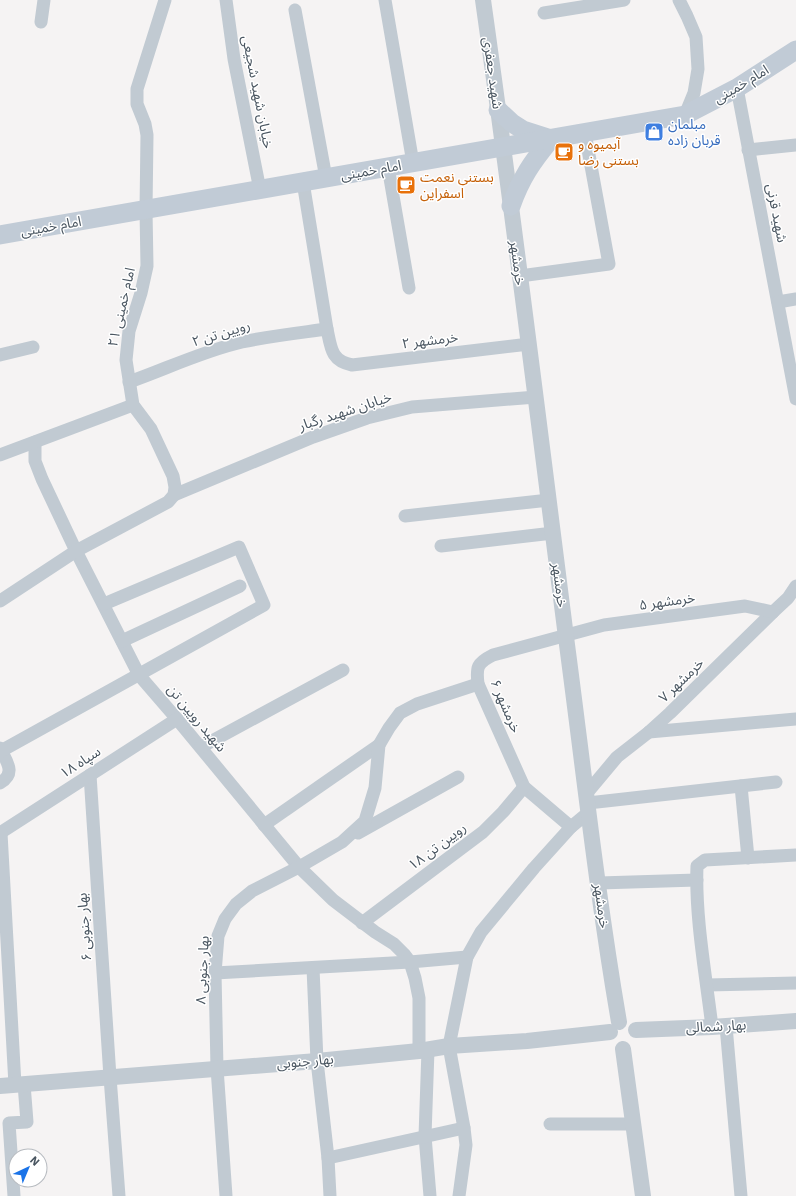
<svg xmlns="http://www.w3.org/2000/svg" width="796" height="1196" font-family="'IBM Plex Sans','Noto Sans Arabic',sans-serif">
  <style>
    .lines { fill: none; stroke-linecap: round; stroke-linejoin: round }
    .minor { stroke: #c1cad2; stroke-width: 13 }
    .tertiary { stroke: #c1cad2; stroke-width: 16 }
    .secondary { stroke: #c1cbd6; stroke-width: 19 }
    .labels { text-anchor: middle; stroke-width: 3; stroke-linejoin: round; paint-order: stroke }
    .street-label { font-size: 14px; fill: #4a5661; stroke: #fff }
    .shop-label { font-size: 14px; fill: #366cbe; stroke: #fff; text-anchor: start }
    .food-label { font-size: 14px; fill: #c56008; stroke: #fff; text-anchor: start }
  </style>
  <rect width="100%" height="100%" fill="#f5f3f3"/>
  <g class="lines">
    <g class="minor">
      <path d="M226,0L234,59L260,190"/>
      <path d="M385,0L413,163"/>
      <path d="M679,0L687,16L696,37L698,69L694,93L685,115"/>
      <path d="M295,10L326,178"/>
      <path d="M544,13L624,0"/>
      <path d="M41,22L44,0"/>
      <path d="M737,88L796,399"/>
      <path d="M748,150L796,145"/>
      <path d="M388,167L409,288"/>
      <path d="M303,182L327,329C331,348 331,361 352,365L529,344"/>
      <path d="M520,276L609,264L585,133"/>
      <path d="M778,302L796,299"/>
      <path d="M0,355L33,347"/>
      <path d="M129,382C166,369 203,351 242,342C270,336 298,333 327,329"/>
      <path d="M35,442V461L42,479L76,551L139,675L177,719L299,867L333,900L375,932L394,944L404,954L410,962L415,978L419,998V1051"/>
      <path d="M0,455L133,405"/>
      <path d="M174,495L313,437L367,418L412,407L536,397"/>
      <path d="M405,516L549,500"/>
      <path d="M441,546L553,533"/>
      <path d="M0,601L76,551L168,502L174,495L175,487L173,476L151,429L133,405L126,360L129,331L141,293L147,266L146,210L147,135L145,124L137,104V89L165,0"/>
      <path d="M122,641L240,586"/>
      <path d="M649,732L796,719"/>
      <path d="M201,747L343,670"/>
      <path d="M0,748C6,761 17,773 0,783"/>
      <path d="M1,751L264,605L239,547L104,604"/>
      <path d="M90,775L110,1077L119,1196"/>
      <path d="M741,786L748,858"/>
      <path d="M586,794L617,757L649,732L670,713L773,612L788,598L796,586"/>
      <path d="M588,803L776,782"/>
      <path d="M264,825L379,745"/>
      <path d="M571,827L524,787L478,684C476,667 477,663 493,655L604,625L745,606L773,612"/>
      <path d="M0,833L177,719"/>
      <path d="M1,833L15,1085"/>
      <path d="M358,833L458,777"/>
      <path d="M599,883L697,880"/>
      <path d="M362,923L483,832L503,812L524,787"/>
      <path d="M313,968L317,1061L328,1158L330,1196"/>
      <path d="M215,973L410,962L467,957"/>
      <path d="M707,985L796,983"/>
      <path d="M726,1026L741,1196"/>
      <path d="M712,1027C706,976 695,918 697,866L705,860L796,855"/>
      <path d="M428,1050L425,1136L430,1196"/>
      <path d="M550,1124H632"/>
      <path d="M328,1158L464,1128"/>
      <path d="M14,1196L9,1123L27,1122L24,1084"/>
      <path d="M226,1196L217,1068L215,973L218,936L225,919L236,904L252,891L299,867L342,842L365,821L375,788L379,745L389,728L400,713L417,704L478,684"/>
      <path d="M459,1196L466,1145L464,1128L449,1046L467,957L481,932L534,868L571,827L589,812"/>
    </g>
    <g class="tertiary">
      <path d="M483,0C513,212 539,425 566,637C583,765 597,894 619,1022"/>
      <path d="M636,1030L712,1027L796,1021"/>
      <path d="M623,1049L643,1196"/>
      <path d="M0,1086L317,1061L419,1051L449,1046L527,1041L610,1032"/>
    </g>
    <g class="secondary">
      <path d="M498,110L512,123L523,130L551,139C532,162 521,178 511,206"/>
      <path d="M0,235L685,115L737,88L796,50"/>
    </g>
  </g>
  <defs>
    <symbol id="shop-square" viewBox="-11 -11 22 22"><rect x="-9" y="-9" width="18" height="18" rx="4" fill="#3f7fe0" stroke="#fff"/><path d="M-5-2.5h2.3a2.7 3.5 0 0 1 5.4 0H5L5.5 6h-11ZM-1.5-2.5h3a1.5 2.3 0 0 0-3 0Z" fill="#fff"/></symbol>
    <symbol id="cafe-square" viewBox="-11 -11 22 22"><rect x="-9" y="-9" width="18" height="18" rx="4" fill="#e8710a" stroke="#fff"/><path d="M-5.5-4.5H6V0H3Q3 3.5 0 3.5H-2.5Q-5.5 3.5-5.5 0ZM3-3.2v2h1.7v-2ZM-6 4.5H4V6H-6Z" fill="#fff"/></symbol>
  </defs>
  <g fill-rule="evenodd">
    <use href="#shop-square" x="643" y="121" width="22" height="22"/>
    <use href="#cafe-square" x="553" y="141" width="22" height="22"/>
    <use href="#cafe-square" x="395" y="174" width="22" height="22"/>
  </g>
  <g class="labels">
    <g class="street-label">
      <text transform="translate(493 73) rotate(82)" y="5">شهید جعفری</text>
      <text transform="translate(741 84) rotate(-31)" y="5">امام خمینی</text>
      <text transform="translate(258 92) rotate(79)" y="5">خیابان شهید شجیعی</text>
      <text transform="translate(371 170) rotate(-10)" y="5">امام خمینی</text>
      <text transform="translate(777 213) rotate(79)" y="5">شهید قرنی</text>
      <text transform="translate(51 226) rotate(-10)" y="5">امام خمینی</text>
      <text transform="translate(518 263) rotate(83)" y="5">خرمشهر</text>
      <text transform="translate(121 307) rotate(-77)" y="5">امام خمینی ۲۱</text>
      <text transform="translate(221 333) rotate(-17)" y="5">رویین تن ۲</text>
      <text transform="translate(430 340) rotate(-7)" y="5">خرمشهر ۲</text>
      <text transform="translate(345 411) rotate(-18)" y="5">خیابان شهید رگبار</text>
      <text transform="translate(560 585) rotate(83)" y="5">خرمشهر</text>
      <text transform="translate(667 601) rotate(-8)" y="5">خرمشهر ۵</text>
      <text transform="translate(681 680) rotate(-44)" y="5">خرمشهر ۷</text>
      <text transform="translate(506 706) rotate(67)" y="5">خرمشهر ۶</text>
      <text transform="translate(197 718) rotate(50)" y="5">شهید رویین تن</text>
      <text transform="translate(80 762) rotate(-33)" y="5">سپاه ۱۸</text>
      <text transform="translate(437 846) rotate(-37)" y="5">رویین تن ۱۸</text>
      <text transform="translate(602 906) rotate(82)" y="5">خرمشهر</text>
      <text transform="translate(84 927) rotate(-94)" y="5">بهار جنوبی ۶</text>
      <text transform="translate(202 970) rotate(-87)" y="5">بهار جنوبی ۸</text>
      <text transform="translate(716 1026) rotate(-3)" y="5">بهار شمالی</text>
      <text transform="translate(305 1061) rotate(-5)" y="5">بهار جنوبی</text>
    </g>
    <g class="shop-label">
      <text x="668" y="129">مبلمان<tspan x="668" dy="16">قربان زاده</tspan></text>
    </g>
    <g class="food-label">
      <text x="578" y="149">آبمیوه و<tspan x="578" dy="16">بستنی رضا</tspan></text>
      <text x="420" y="182">بستنی نعمت<tspan x="420" dy="16">اسفراین</tspan></text>
    </g>
  </g>
  <g transform="translate(28 1168) rotate(44)"><circle r="19" fill="#ffffff" stroke="#b7bbc0"/>
  <path d="M0-3L7 15L0 10L-7 15Z" fill="#1a73e8"/>
  <text y="-6" font-size="11" font-weight="bold" text-anchor="middle" fill="#4a5661">N</text>
  </g>
</svg>
